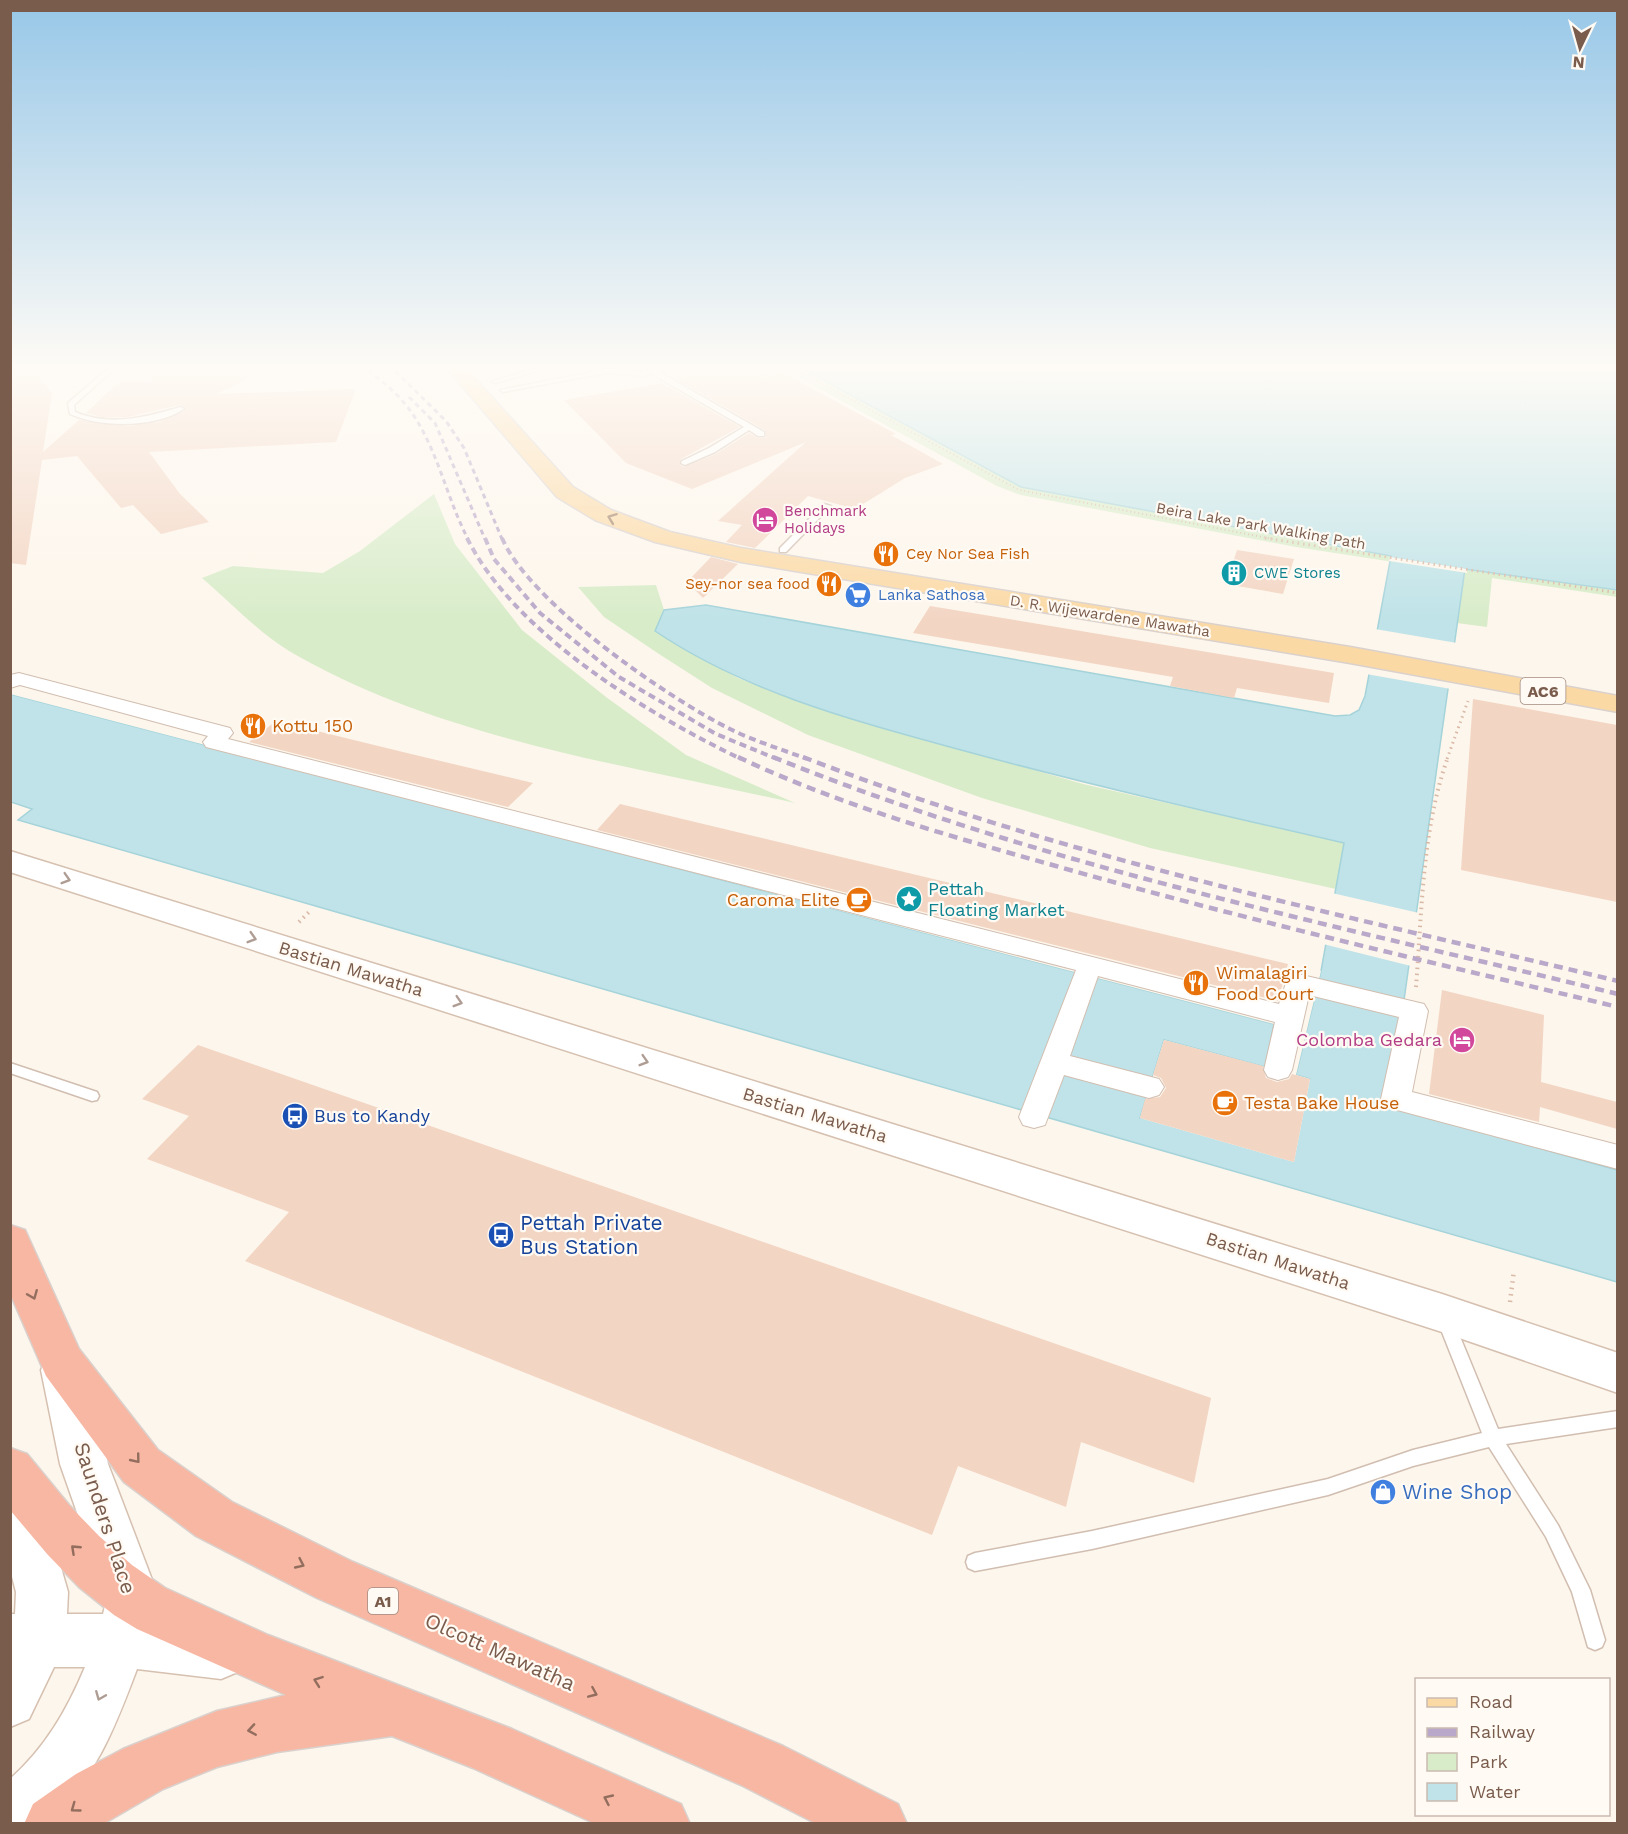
<svg xmlns="http://www.w3.org/2000/svg" width="1628" height="1834" font-family="'Work Sans',sans-serif">
  <style>
    .green { fill: #d8ecc9 }
    .water { fill: #bfe3e8; stroke: #a5d3da; stroke-width: 1.5 }
    .pier { fill: #fdf6ec }
    .building { fill: #f3d5c3 }
    .lines { fill: none; stroke-linecap: round; stroke-linejoin: round }
    .lane-casing { stroke: #d1beb0; stroke-width: 3 }
    .street-casing { stroke: #d1beb0; stroke-width: 2 }
    .secondary-casing { stroke: #d6c0b0; stroke-width: 3 }
    .primary-casing { stroke: #dad1cd; stroke-width: 3 }
    .highway-casing { stroke: #dad1cd; stroke-width: 3 }
    .path-far3 { stroke: #d9b8a5; stroke-width: 2; stroke-dasharray: 1 3; stroke-linecap: butt }
    .path-far2 { stroke: #d9b8a5; stroke-width: 3; stroke-dasharray: 1.5 4; stroke-linecap: butt }
    .path-far1 { stroke: #d9b8a5; stroke-width: 4; stroke-dasharray: 1.5 4.5; stroke-linecap: butt }
    .path { stroke: #d9b8a5; stroke-width: 4.5; stroke-dasharray: 1.5 5; stroke-linecap: butt }
    .lane { fill: #fff; fill-rule: evenodd }
    .street { fill: #fff; fill-rule: evenodd }
    .secondary { fill: #fff; fill-rule: evenodd }
    .primary { fill: #fbd9a5; fill-rule: evenodd }
    .highway { fill: #f7b7a3; fill-rule: evenodd }
    .rail-far2 { stroke: #b9a8c9; stroke-width: 3; stroke-dasharray: 5 4; stroke-linecap: butt }
    .rail-far1 { stroke: #b9a8c9; stroke-width: 4; stroke-dasharray: 7 4.5; stroke-linecap: butt }
    .rail { stroke: #b9a8c9; stroke-width: 4.5; stroke-dasharray: 9 6; stroke-linecap: butt }
    .oneway { stroke: #a18267 }
    .oneway2 { stroke: #af9d94 }
    .oneway3 { stroke: #936e5e }
    .labels { text-anchor: middle; stroke-width: 4.5; stroke-linejoin: round; paint-order: stroke }
    .far-hotel-label { font-size: 15px; fill: #b23c85; stroke: #fffaf3; text-anchor: start }
    .far-street-label { font-size: 15px; fill: #7a5c4d; stroke: #fffaf3 }
    .far-food-label { font-size: 15px; fill: #c56008; stroke: #fffaf3; text-anchor: start }
    .far-culture-label { font-size: 15px; fill: #0d838f; stroke: #fffaf3; text-anchor: start }
    .far-shop-label { font-size: 15px; fill: #366cbe; stroke: #fffaf3; text-anchor: start }
    .shield { fill: #fffaf3; stroke: #a28b7f; stroke-width: 1.5 }
    .shield-label { font-size: 16px; font-weight: bold; fill: #7a5c4d }
    .food-label { font-size: 18px; fill: #c56008; stroke: #fffaf3; text-anchor: start }
    .culture-label { font-size: 18px; fill: #0d838f; stroke: #fffaf3; text-anchor: start }
    .street-label { font-size: 18px; fill: #7a5c4d; stroke: #fffaf3 }
    .hotel-label { font-size: 18px; fill: #b23c85; stroke: #fffaf3; text-anchor: end }
    .transit-label { font-size: 18px; fill: #164399; stroke: #fffaf3; text-anchor: start }
    .near-transit-label { font-size: 21px; fill: #164399; stroke: #fffaf3; text-anchor: start }
    .near-shop-label { font-size: 21px; fill: #366cbe; stroke: #fffaf3; text-anchor: start }
    .near-street-label { font-size: 21px; fill: #7a5c4d; stroke: #fffaf3 }
  </style>
  <rect width="100%" height="100%" fill="#fdf6ec"/>
  <g class="green">
    <path d="M776,365H795L1021,487L1384,553L1392,558L1617,590V597L1492,578L1487,627L1457,623L1465,573L1296,547L1021,495L997,486Z"/>
    <path d="M434,494L455,544L522,630L606,697L686,755L795,803C627,765 440,739 289,651C258,632 230,602 202,578L233,566L323,573L360,551Z"/>
    <path d="M656,585L664,610L655,631L738,678L810,706L1083,784L1344,843L1336,889L1150,848L982,798L808,735L712,688L659,654L604,617L578,587Z"/>
  </g>
  <path class="water" d="M795,365H1617V590L1465,569L1389,1106L1617,1170V1282L18,820L32,809L11,802L10,694L1274,1024L1265,1067L1164,1040L1140,1118L1310,1079L1296,1075L1321,971L1344,843C1212,813 1081,783 950,747C848,719 744,691 655,631L664,610L706,605L1335,716L1350,715L1359,710L1365,696L1391,556L1021,487Z"/>
  <g class="pier">
    <path d="M1390,557L1467,569V573L1389,561Z"/>
    <path d="M1375,629L1457,643L1451,689L1366,674Z"/>
    <path d="M11,691L1275,1021L1277,1025L1266,1070L1166,1044L1143,1116L1292,1159L1307,1081L1295,1078L1293,1075L1318,971H1321L1296,1075L1310,1079L1294,1162L1140,1118L1164,1040L1265,1067L1274,1024L10,694Z"/>
    <path d="M1332,893L1419,913L1411,966L1323,944Z"/>
  </g>
  <g class="building">
    <path d="M10,365H29L52,393L43,452L79,420L128,426L159,422L185,411V407L180,405L128,417H102L86,413L119,382H153L146,365H277L217,394L356,389L336,442L149,452L180,494L209,522L161,534L133,505L121,508L77,456L42,460L26,565L10,563Z"/>
    <path d="M688,365H769L896,434L891,435L943,464L905,478L855,509L808,496L755,548L726,542L742,525L718,521L806,442L692,489L626,463L564,400L662,383L740,427L681,459L679,464L684,467L716,454L749,433L758,438H766L765,430L665,373Z"/>
    <path d="M1237,550L1294,559L1283,594L1226,584Z"/>
    <path d="M711,557L738,564L703,598L687,582Z"/>
    <path d="M930,606L1334,673L1329,703L1237,688L1234,698L1170,686L1173,677L913,633Z"/>
    <path d="M1473,699L1617,725V902L1461,870Z"/>
    <path d="M276,721L407,753L533,783L508,807L249,742Z"/>
    <path d="M620,804L1288,964L1279,997L1278,1001L597,830Z"/>
    <path d="M1442,990L1544,1015L1541,1082L1617,1102V1129L1540,1107L1539,1122L1429,1094Z"/>
    <path d="M1164,1040L1263,1066L1266,1078L1277,1082L1289,1079L1292,1074L1310,1079L1294,1162L1140,1118L1145,1099L1160,1097L1166,1088L1161,1078L1153,1075Z"/>
    <path d="M198,1045L1211,1398L1194,1483L1081,1442L1066,1507L958,1466L932,1535L245,1261L289,1212L147,1159L189,1116L142,1099Z"/>
  </g>
  <g class="lines">
    <defs>
      <g id="lane">
        <path d="M112,365H119L74,405L75,412C111,427 146,417 181,407L184,409C155,428 101,428 70,414L68,403Z"/>
        <path d="M547,365H557L496,383L491,382Z"/>
        <path d="M674,365H686L659,372L764,432V436H758L749,430L715,452L685,465L681,463L682,461L709,448L744,427L652,374L642,376L606,373L503,392L500,390L606,369L642,372Z"/>
        <path d="M824,504L831,506L786,552H780V548Z"/>
        <path d="M10,1063L97,1092L99,1096L97,1100L92,1101L10,1073Z"/>
        <path d="M1446,1315L1452,1317L1454,1322L1498,1429L1618,1411V1427L1506,1444L1558,1525L1590,1590L1605,1640L1602,1647L1595,1650L1588,1647L1572,1592L1546,1537L1489,1447L1413,1466L1328,1495L1092,1549L975,1571L968,1568L966,1562L968,1556L975,1553L1092,1531L1328,1479L1413,1450L1482,1433L1438,1322L1440,1317Z"/>
      </g>
      <path id="street" d="M19,673L230,728L233,733L228,739L1279,1004L1288,977L1298,974L1424,1004L1428,1011L1412,1092L1618,1145V1169L1386,1107L1381,1099L1399,1017L1309,995L1292,1070L1288,1077L1278,1080L1268,1077L1264,1070L1275,1022L1098,976L1070,1056L1159,1079L1164,1087L1159,1095L1149,1098L1064,1075L1045,1125L1034,1128L1023,1125L1019,1117L1076,970L206,747L203,742L208,736L20,685L10,688V675Z"/>
      <g id="secondary">
        <path d="M10,851L1442,1294L1618,1353V1393L1442,1332L10,872Z"/>
        <path d="M64,1350L80,1356L87,1370L108,1464L159,1598L154,1618L221,1625L240,1633L248,1652L240,1671L221,1679L137,1669C114,1730 96,1777 47,1824H10V1779C45,1748 67,1710 85,1667H54L29,1719L10,1727V1614H15L16,1592L10,1569V1462L30,1468L37,1484L68,1592L67,1614H103L107,1598L60,1464L41,1370L48,1356Z"/>
      </g>
      <path id="primary" d="M444,365H463L573,487L611,510L670,532L741,548L1350,647L1618,696V712L1350,663L741,562L655,542L595,520L557,497Z"/>
      <g id="highway">
        <path d="M10,1225L25,1230L79,1349L158,1450L232,1502L353,1562L783,1746L898,1804L907,1824H817L743,1786L317,1598L196,1536L124,1482L46,1376L10,1293Z"/>
        <path d="M10,1448L27,1454L69,1505L99,1536L132,1565L165,1588L268,1635L512,1729L681,1804L690,1824H596L473,1768L392,1736L277,1752L217,1767L163,1789L103,1824H24L33,1804L76,1774L123,1749L217,1711L286,1695L137,1629L114,1615L79,1587L48,1555L10,1510Z"/>
      </g>
    </defs>
    <use href="#lane" class="lane-casing"/>
    <use href="#street" class="street-casing"/>
    <use href="#secondary" class="secondary-casing"/>
    <use href="#primary" class="primary-casing"/>
    <use href="#highway" class="highway-casing"/>
    <path class="path-far3" d="M788,365L1019,490L1273,539"/>
    <g class="path-far2">
      <path d="M1265,538L1618,593"/>
      <path d="M1447,759L1468,701"/>
    </g>
    <g class="path-far1">
      <path d="M299,922L309,912"/>
      <path d="M1416,987C1422,911 1422,829 1448,757"/>
    </g>
    <path class="path" d="M1510,1302L1514,1270"/>
    <use href="#lane" class="lane"/>
    <use href="#street" class="street"/>
    <use href="#secondary" class="secondary"/>
    <use href="#primary" class="primary"/>
    <use href="#highway" class="highway"/>
    <g class="rail-far2">
      <path d="M361,365C377,377 393,389 406,405C437,444 445,495 468,539"/>
      <path d="M389,365L446,421L464,448L502,539"/>
      <path d="M409,397L435,423L485,539"/>
    </g>
    <g class="rail-far1">
      <path d="M467,538C515,634 646,713 741,759"/>
      <path d="M485,538L494,559L540,613L619,677L716,734L777,759"/>
      <path d="M502,538C529,602 666,697 730,729C754,741 781,749 807,759"/>
    </g>
    <g class="rail">
      <path d="M738,757C839,805 949,836 1056,866C1242,919 1430,962 1618,1007"/>
      <path d="M773,757C1044,867 1335,925 1618,994"/>
      <path d="M803,757C1066,859 1345,915 1618,981"/>
    </g>
  </g>
  <defs><path id="oneway-chevron" d="M-2-3.5L2.5 0L-2 3.5" fill="none" stroke-width="1.6" stroke-linecap="round" stroke-linejoin="round" transform="scale(1.5)"/></defs>
  <use class="oneway" href="#oneway-chevron" transform="translate(612 518) rotate(-159)"/>
  <g class="oneway2">
    <use href="#oneway-chevron" transform="translate(66 879) rotate(17)"/>
    <use href="#oneway-chevron" transform="translate(252 938) rotate(17)"/>
    <use href="#oneway-chevron" transform="translate(458 1002) rotate(17)"/>
    <use href="#oneway-chevron" transform="translate(644 1061) rotate(17)"/>
    <use href="#oneway-chevron" transform="translate(100 1696) rotate(112)"/>
  </g>
  <g class="oneway3">
    <use href="#oneway-chevron" transform="translate(33 1295) rotate(68)"/>
    <use href="#oneway-chevron" transform="translate(136 1459) rotate(51)"/>
    <use href="#oneway-chevron" transform="translate(75 1549) rotate(-137)"/>
    <use href="#oneway-chevron" transform="translate(300 1564) rotate(25)"/>
    <use href="#oneway-chevron" transform="translate(318 1681) rotate(-160)"/>
    <use href="#oneway-chevron" transform="translate(593 1693) rotate(23)"/>
    <use href="#oneway-chevron" transform="translate(252 1730) rotate(171)"/>
    <use href="#oneway-chevron" transform="translate(608 1799) rotate(-155)"/>
    <use href="#oneway-chevron" transform="translate(75 1808) rotate(144)"/>
  </g>
  <linearGradient id="sky" x2="0" y2="1"><stop stop-color="#97c7e8"/><stop offset="0.59" stop-color="#fefbf6"/><stop offset="1" stop-color="#fefbf6" stop-opacity="0"/></linearGradient>
  <rect width="1628" height="622" fill="url(#sky)"/>
  <defs>
    <symbol id="hotel-disc" viewBox="-11 -11 22 22"><circle r="9.5" fill="#d1479c" stroke="#fffaf3"/><path d="M-6-4.5h1.5V1H6V5H4.5V3h-9V5H-6ZM-4 0a1.8 1.8 0 1 1 3.6 0ZM.5 0V-2.5h3Q6-2.5 6 0Z" fill="#fff"/></symbol>
    <symbol id="restaurant-disc" viewBox="-11 -11 22 22"><circle r="9.5" fill="#e8710a" stroke="#fffaf3"/><path d="M-5-6h1v4h1v-4h1v4h1v-4h1v5L-1.5 .5V6h-2V.5L-5-1ZM5-6V6H3V1.5H1.5Q1.5-4 5-6Z" fill="#fff"/></symbol>
    <symbol id="building-disc" viewBox="-11 -11 22 22"><circle r="9.5" fill="#0f9aa8" stroke="#fffaf3"/><path d="M-4-6H4V6H1V3H-1V6H-4ZM-2.5-4.3h1.7v1.8h-1.7ZM.8-4.3h1.7v1.8H.8ZM-2.5-1h1.7V.8h-1.7ZM.8-1h1.7V.8H.8Z" fill="#fff"/></symbol>
    <symbol id="supermarket-disc" viewBox="-11 -11 22 22"><circle r="9.5" fill="#3f7fe0" stroke="#fffaf3"/><path d="M-6-5.5h2.5l.6 2H6L4.5 2H-2.5L-4.4-4H-6ZM-1.5 3.2a1.3 1.3 0 1 0 .1 0ZM3 3.2a1.3 1.3 0 1 0 .1 0Z" fill="#fff"/></symbol>
    <symbol id="sight-disc" viewBox="-11 -11 22 22"><circle r="9.5" fill="#0f9aa8" stroke="#fffaf3"/><path d="M0-6L1.8-2.2L6-1.7L2.9 1.2L3.7 5.4L0 3.3L-3.7 5.4L-2.9 1.2L-6-1.7L-1.8-2.2Z" fill="#fff"/></symbol>
    <symbol id="cafe-disc" viewBox="-11 -11 22 22"><circle r="9.5" fill="#e8710a" stroke="#fffaf3"/><path d="M-5.5-4.5H6V0H3Q3 3.5 0 3.5H-2.5Q-5.5 3.5-5.5 0ZM3-3.2v2h1.7v-2ZM-6 4.5H4V6H-6Z" fill="#fff"/></symbol>
    <symbol id="bus-disc" viewBox="-11 -11 22 22"><circle r="9.5" fill="#1a4fb4" stroke="#fffaf3"/><path d="M-5-6H5V4H4V6H2V4H-2V6H-4V4H-5ZM-3.5-4V0h7V-4ZM-3.5 1.2v1.5H-2V1.2ZM2 1.2v1.5H3.5V1.2Z" fill="#fff"/></symbol>
    <symbol id="shop-disc" viewBox="-11 -11 22 22"><circle r="9.5" fill="#3f7fe0" stroke="#fffaf3"/><path d="M-5-2.5h2.3a2.7 3.5 0 0 1 5.4 0H5L5.5 6h-11ZM-1.5-2.5h3a1.5 2.3 0 0 0-3 0Z" fill="#fff"/></symbol>
  </defs>
  <g fill-rule="evenodd">
    <use href="#hotel-disc" x="750" y="505" width="30" height="30"/>
    <use href="#restaurant-disc" x="871" y="539" width="30" height="30"/>
    <use href="#building-disc" x="1219" y="558" width="30" height="30"/>
    <use href="#restaurant-disc" x="814" y="569" width="30" height="30"/>
    <use href="#supermarket-disc" x="843" y="580" width="30" height="30"/>
    <use href="#restaurant-disc" x="238" y="711" width="30" height="30"/>
    <use href="#sight-disc" x="894" y="884" width="30" height="30"/>
    <use href="#cafe-disc" x="844" y="885" width="30" height="30"/>
    <use href="#restaurant-disc" x="1181" y="968" width="30" height="30"/>
    <use href="#hotel-disc" x="1447" y="1025" width="30" height="30"/>
    <use href="#cafe-disc" x="1210" y="1088" width="30" height="30"/>
    <use href="#bus-disc" x="280" y="1101" width="30" height="30"/>
    <use href="#bus-disc" x="486" y="1220" width="30" height="30"/>
    <use href="#shop-disc" x="1368" y="1477" width="30" height="30"/>
  </g>
  <g class="labels">
    <g class="far-hotel-label">
      <text x="784" y="516">Benchmark<tspan x="784" dy="17">Holidays</tspan></text>
    </g>
    <g class="far-street-label">
      <text transform="translate(1261 526) rotate(10)" y="5">Beira Lake Park Walking Path</text>
      <text transform="translate(1110 616) rotate(9)" y="5">D. R. Wijewardene Mawatha</text>
    </g>
    <g class="far-food-label">
      <text x="906" y="559">Cey Nor Sea Fish</text>
      <text x="810" y="589" text-anchor="end">Sey-nor sea food</text>
    </g>
    <g class="far-culture-label">
      <text x="1254" y="578">CWE Stores</text>
    </g>
    <g class="far-shop-label">
      <text x="878" y="600">Lanka Sathosa</text>
    </g>
    <g class="shield">
      <rect x="1520.5" y="678" width="45" height="26" rx="4.5"/>
      <rect x="368" y="1588" width="30" height="26" rx="4.5"/>
    </g>
    <g class="shield-label">
      <text x="1543" y="697">AC6</text>
      <text x="383" y="1607">A1</text>
    </g>
    <g class="food-label">
      <text x="272" y="732">Kottu 150</text>
      <text x="840" y="906" text-anchor="end">Caroma Elite</text>
      <text x="1216" y="979">Wimalagiri<tspan x="1216" dy="21">Food Court</tspan></text>
      <text x="1244" y="1109">Testa Bake House</text>
    </g>
    <g class="culture-label">
      <text x="928" y="895">Pettah<tspan x="928" dy="21">Floating Market</tspan></text>
    </g>
    <g class="street-label">
      <text transform="translate(351 969) rotate(17)" y="6">Bastian Mawatha</text>
      <text transform="translate(815 1115) rotate(17)" y="6">Bastian Mawatha</text>
      <text transform="translate(1278 1261) rotate(18)" y="6">Bastian Mawatha</text>
    </g>
    <g class="hotel-label">
      <text x="1442" y="1046">Colomba Gedara</text>
    </g>
    <g class="transit-label">
      <text x="314" y="1122">Bus to Kandy</text>
    </g>
    <g class="near-transit-label">
      <text x="520" y="1230">Pettah Private<tspan x="520" dy="24">Bus Station</tspan></text>
    </g>
    <g class="near-shop-label">
      <text x="1402" y="1499">Wine Shop</text>
    </g>
    <g class="near-street-label">
      <text transform="translate(105 1518) rotate(72)" y="7">Saunders Place</text>
      <text transform="translate(500 1652) rotate(24)" y="7">Olcott Mawatha</text>
    </g>
  </g>
  <rect width="1628" height="1834" fill="none" stroke="#7a5c4d" stroke-width="24"/>
  <rect x="1415" y="1678" width="195" height="138" fill="#fffaf3" stroke="#cabbb1" stroke-width="1.5"/>
  <rect x="1427" y="1698" width="30" height="9" fill="#fbd9a5" stroke="#cabbb1" stroke-width="1.5"/>
  <text x="1469" y="1708" font-size="18" fill="#7a5c4d">Road</text>
  <rect x="1427" y="1728" width="30" height="9" fill="#b9a8c9" stroke="#cabbb1" stroke-width="1.5"/>
  <text x="1469" y="1738" font-size="18" fill="#7a5c4d">Railway</text>
  <rect x="1427" y="1753" width="30" height="18" fill="#d8ecc9" stroke="#cabbb1" stroke-width="1.5"/>
  <text x="1469" y="1768" font-size="18" fill="#7a5c4d">Park</text>
  <rect x="1427" y="1783" width="30" height="18" fill="#bfe3e8" stroke="#cabbb1" stroke-width="1.5"/>
  <text x="1469" y="1798" font-size="18" fill="#7a5c4d">Water</text>
  <g transform="translate(1580 48) rotate(185)" stroke="#fffaf3" stroke-width="4.5" paint-order="stroke">
  <path d="M0-4.5L10 22L0 15L-10 22Z" fill="#7a5c4d"/>
  <text y="-9" font-size="16" font-weight="bold" text-anchor="middle" fill="#7a5c4d">N</text>
  </g>
</svg>
